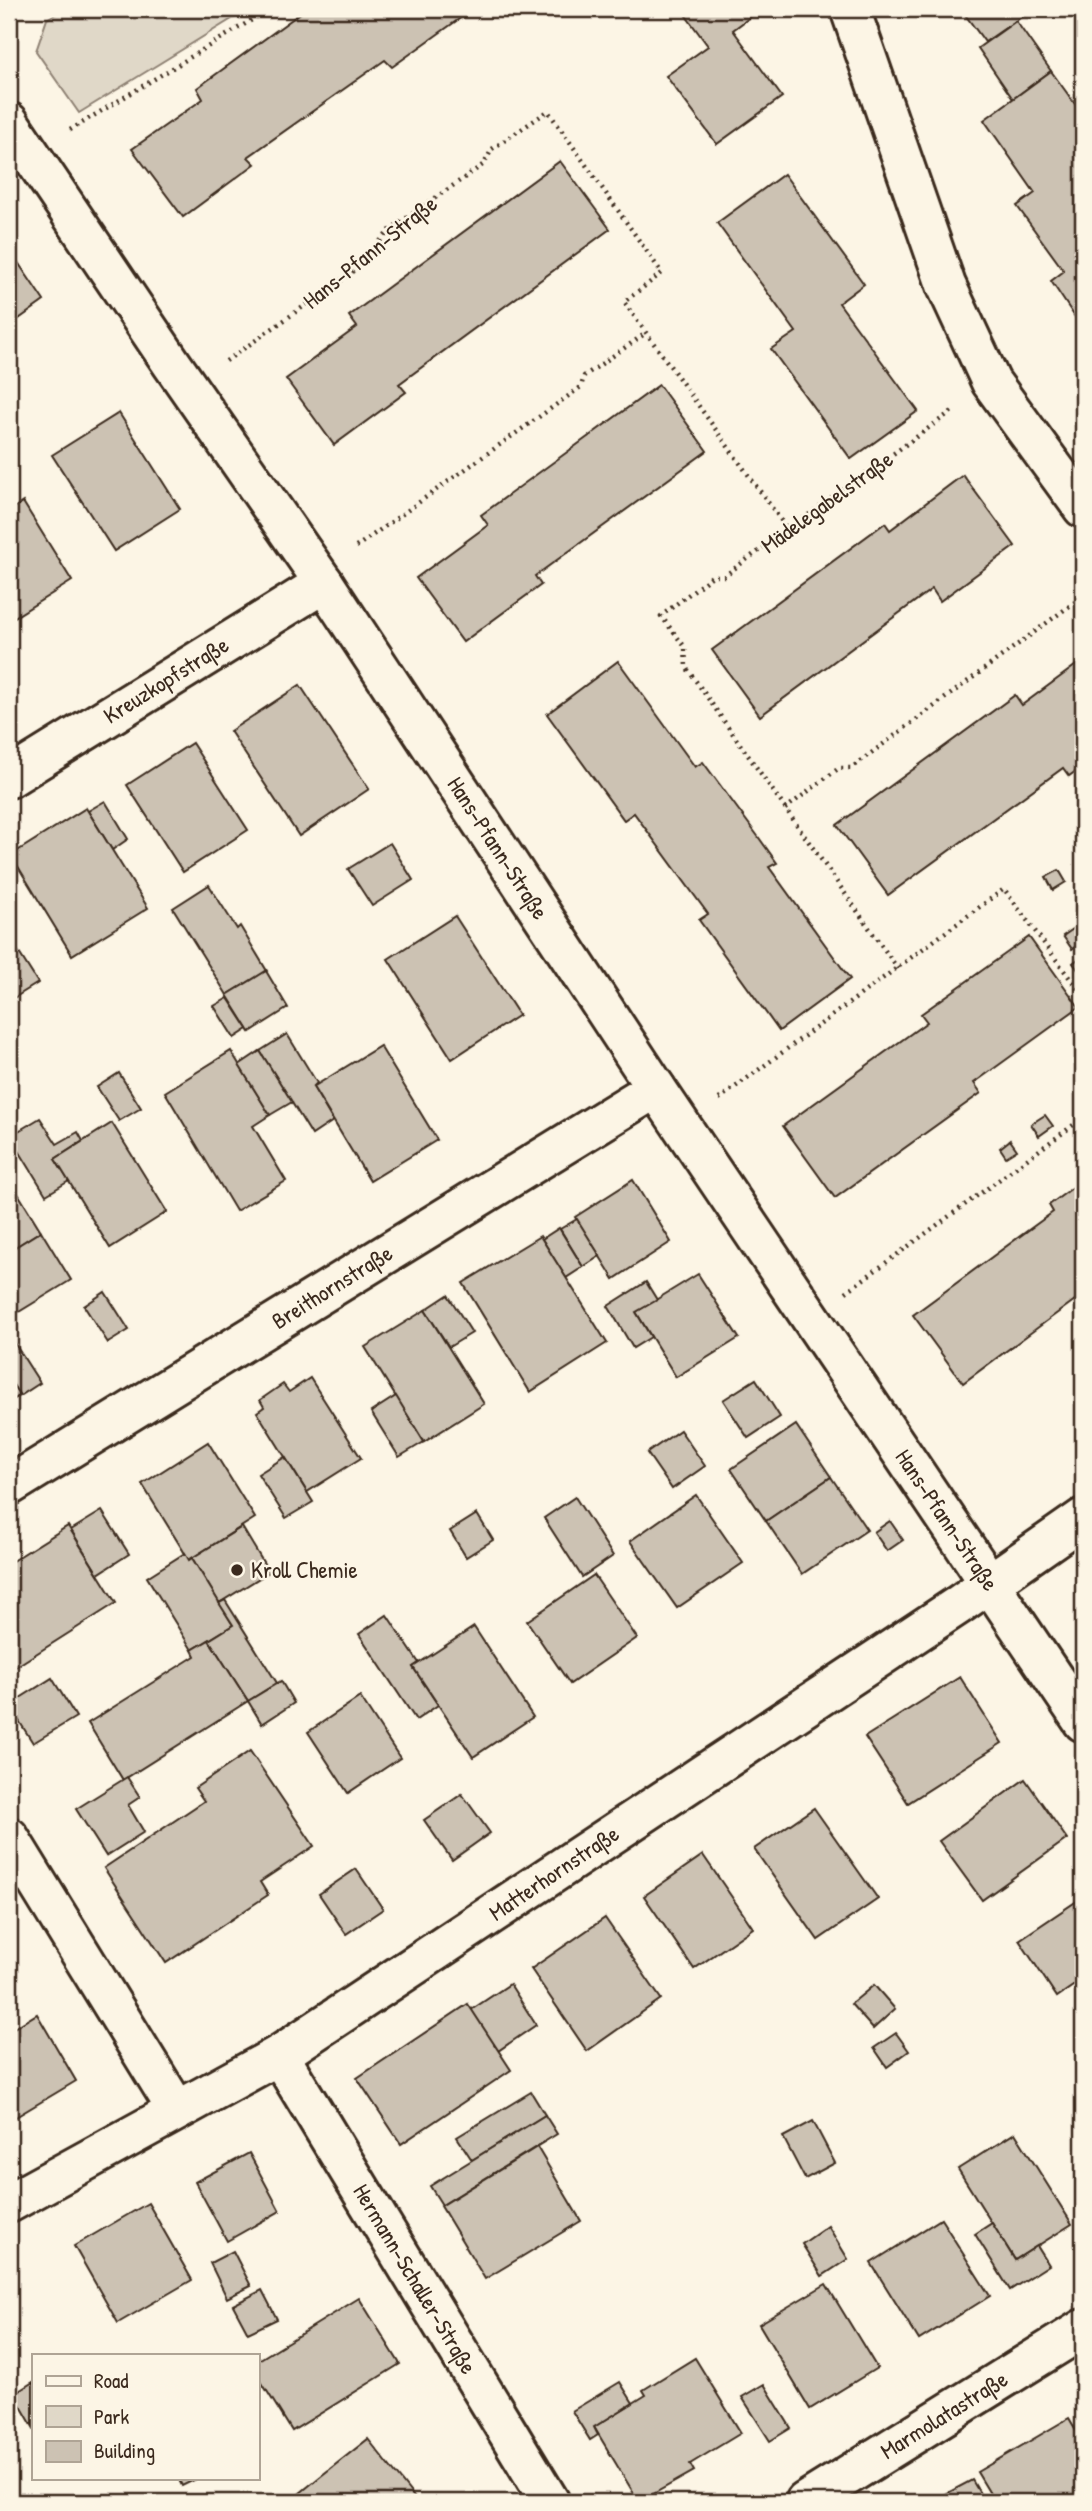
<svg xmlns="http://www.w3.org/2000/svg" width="1092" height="2511" font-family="'Patrick Hand',sans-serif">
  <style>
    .green { fill: #e0d8c8; stroke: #8e8173; stroke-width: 2 }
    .building { fill: #ccc2b3; stroke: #3b2a1e; stroke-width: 2 }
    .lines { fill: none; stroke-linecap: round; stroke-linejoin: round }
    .minor-casing { stroke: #3b2a1e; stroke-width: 44 }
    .path { stroke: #3b2a1e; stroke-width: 4.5; stroke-dasharray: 2 5; stroke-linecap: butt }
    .minor { stroke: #fcf5e5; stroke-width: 38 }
    .poi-dot { fill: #3b2a1e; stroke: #fcf5e5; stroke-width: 2.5 }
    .labels { text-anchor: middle; stroke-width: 5; stroke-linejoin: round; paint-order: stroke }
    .street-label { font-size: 23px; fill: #3b2a1e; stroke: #fcf5e5 }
    .poi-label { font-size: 23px; fill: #3b2a1e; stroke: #fcf5e5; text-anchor: start }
  </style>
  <rect width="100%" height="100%" fill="#fcf5e5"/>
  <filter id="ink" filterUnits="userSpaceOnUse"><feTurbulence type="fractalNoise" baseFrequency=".0143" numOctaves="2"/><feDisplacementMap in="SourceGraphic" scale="14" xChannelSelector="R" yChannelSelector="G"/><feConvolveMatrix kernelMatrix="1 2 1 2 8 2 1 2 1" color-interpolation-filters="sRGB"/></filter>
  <g filter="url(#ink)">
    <path class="green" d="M64,9H248L79,113L36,51L47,19Z"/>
    <g class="building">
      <path d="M306,9H473L392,67L385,60L248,157L255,164L183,217L132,149L203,99L197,88Z"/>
      <path d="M681,9H761L733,30L782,97L717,144L666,76L708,46Z"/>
      <path d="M961,9H1033L985,42Z"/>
      <path d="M1016,21L1051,71L1013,99L978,48Z"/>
      <path d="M1051,71L1083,115V329L1051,281L1064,271L1017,206L1035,193L984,120Z"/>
      <path d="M560,161L610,229L399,384L406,392L334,445L286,379L357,327L349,316Z"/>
      <path d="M784,174L864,284L839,303L918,411L851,459L771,349L796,332L717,223Z"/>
      <path d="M9,249L44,301L9,326Z"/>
      <path d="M659,385L707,451L535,576L541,585L463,642L416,578L488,525L481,515Z"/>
      <path d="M119,413L180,509L114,551L52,455Z"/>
      <path d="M963,475L1015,546L940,601L932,589L760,716L712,650L885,523L890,530Z"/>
      <path d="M23,502L72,581L13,618L9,611V511Z"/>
      <path d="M1083,660V766L1069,776L1063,768L888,895L837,825L1015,695L1022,705Z"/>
      <path d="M618,661L695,767L703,762L757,835L777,863L769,867L850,979L779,1031L699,920L708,914L634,813L624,820L547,714Z"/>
      <path d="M300,685L369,789L299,836L230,731Z"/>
      <path d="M192,743L248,830L183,872L127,785Z"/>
      <path d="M105,801L128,839L112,850L88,811Z"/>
      <path d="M86,808L148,908L72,955L11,855Z"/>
      <path d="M390,843L413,880L372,906L348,869Z"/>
      <path d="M1059,870L1066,882L1053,890L1046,877Z"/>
      <path d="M209,885L237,929L240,926L267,971L227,995L173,908Z"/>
      <path d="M455,916L519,1015L452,1059L388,959Z"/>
      <path d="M1076,927L1083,941L1072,949L1063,936Z"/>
      <path d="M9,937L38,983L9,1001Z"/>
      <path d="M1029,937L1079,1007L974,1083L981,1093L835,1198L783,1126L927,1022L921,1014Z"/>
      <path d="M1083,955V977L1073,963Z"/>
      <path d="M266,971L288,1008L250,1032L227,995Z"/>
      <path d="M228,998L248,1029L234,1038L214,1006Z"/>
      <path d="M287,1034L317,1083L313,1087L333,1121L312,1135L260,1051Z"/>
      <path d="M380,1046L437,1140L370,1181L313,1087Z"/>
      <path d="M231,1051L270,1115L253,1126L286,1181L236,1211L165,1092Z"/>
      <path d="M260,1051L292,1102L270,1115L239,1065Z"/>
      <path d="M119,1073L141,1108L119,1121L97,1087Z"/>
      <path d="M1045,1115L1053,1126L1039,1136L1031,1124Z"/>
      <path d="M40,1118L57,1144L78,1132L83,1141L55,1159L69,1181L46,1195L10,1136Z"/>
      <path d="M112,1123L167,1212L110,1248L55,1159Z"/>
      <path d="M1010,1140L1017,1150L1006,1157L1000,1148Z"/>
      <path d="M633,1180L671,1242L614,1279L575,1217Z"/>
      <path d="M1083,1180V1294L963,1383L913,1315L1053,1212L1049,1205Z"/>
      <path d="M14,1187L41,1231L9,1251V1190Z"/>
      <path d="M577,1219L600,1256L583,1267L560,1229Z"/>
      <path d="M559,1228L583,1267L566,1278L542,1239Z"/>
      <path d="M41,1231L71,1280L9,1318V1251Z"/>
      <path d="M540,1236L607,1343L530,1392L463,1283Z"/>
      <path d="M698,1274L739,1338L676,1377L636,1312Z"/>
      <path d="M646,1282L657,1300L636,1312L651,1337L633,1348L608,1306Z"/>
      <path d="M105,1292L129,1330L108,1343L84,1306Z"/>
      <path d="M448,1295L472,1333L449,1347L425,1310Z"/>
      <path d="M425,1310L484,1404L424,1442L365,1347Z"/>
      <path d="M13,1341L40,1383L20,1396L9,1379V1344Z"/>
      <path d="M310,1378L361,1458L307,1492L257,1412L264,1407L260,1400L283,1384L289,1392Z"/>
      <path d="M9,1379L20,1396L9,1402Z"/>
      <path d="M756,1379L780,1417L748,1438L723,1400Z"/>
      <path d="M396,1396L424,1442L399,1457L371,1412Z"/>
      <path d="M796,1425L831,1477L766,1521L731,1469Z"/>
      <path d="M680,1430L705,1466L672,1489L647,1453Z"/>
      <path d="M208,1442L255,1518L189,1560L142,1484Z"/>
      <path d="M285,1457L313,1502L286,1518L258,1474Z"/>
      <path d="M831,1477L867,1530L802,1574L766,1521Z"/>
      <path d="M696,1495L743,1563L677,1608L630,1541Z"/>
      <path d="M575,1497L613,1556L582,1577L544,1518Z"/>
      <path d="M102,1511L129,1554L98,1574L71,1530Z"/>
      <path d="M477,1514L493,1540L466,1557L450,1531Z"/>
      <path d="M890,1521L903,1540L887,1551L874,1532Z"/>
      <path d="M68,1526L116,1603L9,1671V1563Z"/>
      <path d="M242,1527L269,1572L219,1603L192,1558Z"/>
      <path d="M185,1553L189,1560L192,1558L233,1625L192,1650L147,1577Z"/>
      <path d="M594,1575L637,1638L570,1684L527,1621Z"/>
      <path d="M225,1600L277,1683L248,1701L209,1640L233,1625L219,1603Z"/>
      <path d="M387,1615L419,1663L413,1667L438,1705L416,1720L359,1634Z"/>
      <path d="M474,1627L533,1717L473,1757L413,1667Z"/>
      <path d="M209,1640L248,1701L123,1780L88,1723L195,1656L192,1650Z"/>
      <path d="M960,1677L1002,1743L908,1803L865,1737Z"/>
      <path d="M52,1678L76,1717L33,1743L9,1705Z"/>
      <path d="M281,1681L294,1703L262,1724L248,1701Z"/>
      <path d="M360,1697L400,1758L348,1793L308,1732Z"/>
      <path d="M250,1751L314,1846L260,1882L268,1895L166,1963L104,1868L204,1801L195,1788Z"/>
      <path d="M127,1777L140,1797L128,1805L144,1832L106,1856L76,1809Z"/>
      <path d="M1025,1779L1067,1839L982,1900L939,1841Z"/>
      <path d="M462,1794L490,1833L452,1860L424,1820Z"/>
      <path d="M814,1808L878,1899L818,1940L754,1849Z"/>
      <path d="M703,1855L753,1928L694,1969L644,1896Z"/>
      <path d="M356,1869L383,1909L346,1934L319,1894Z"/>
      <path d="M1083,1897V1979L1057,1997L1019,1940Z"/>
      <path d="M605,1918L661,1999L587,2051L531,1969Z"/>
      <path d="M510,1984L536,2025L498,2051L471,2010Z"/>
      <path d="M874,1985L895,2009L873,2029L851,2004Z"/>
      <path d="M468,2004L511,2070L401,2144L357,2078Z"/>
      <path d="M37,2014L76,2081L9,2121V2031Z"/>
      <path d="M896,2033L909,2051L887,2067L874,2048Z"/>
      <path d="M531,2092L545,2115L472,2160L457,2137Z"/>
      <path d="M545,2115L557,2134L442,2205L430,2186Z"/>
      <path d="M813,2121L835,2163L805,2179L783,2137Z"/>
      <path d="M1015,2133L1072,2224L1015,2260L958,2169Z"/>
      <path d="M537,2147L581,2221L485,2279L441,2206Z"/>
      <path d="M249,2153L280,2211L227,2241L195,2182Z"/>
      <path d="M148,2203L192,2280L118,2323L74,2246Z"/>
      <path d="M941,2219L990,2296L919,2340L871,2263Z"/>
      <path d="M992,2223L1015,2260L1037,2246L1049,2265L1010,2290L975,2234Z"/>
      <path d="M828,2226L848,2259L822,2276L802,2244Z"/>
      <path d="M233,2251L251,2286L227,2298L210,2263Z"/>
      <path d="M826,2284L877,2368L810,2409L759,2324Z"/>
      <path d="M262,2290L277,2319L248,2333L233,2305Z"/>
      <path d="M359,2298L400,2364L292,2431L257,2375V2361Z"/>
      <path d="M695,2358L741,2433L690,2464L694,2471L639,2502L594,2427L646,2395L643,2390Z"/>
      <path d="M33,2382V2427L14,2394Z"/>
      <path d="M620,2382L633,2403L594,2427L598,2435L590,2440L572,2411Z"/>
      <path d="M764,2384L791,2428L770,2441L742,2397Z"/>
      <path d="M1069,2418L1083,2442V2502H995L977,2472Z"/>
      <path d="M368,2439L418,2502H289L321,2476Z"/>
      <path d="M178,2478H198L182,2486Z"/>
      <path d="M972,2480L985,2502H942L940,2497Z"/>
    </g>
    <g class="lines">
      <defs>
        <g id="minor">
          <path d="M850,9L946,285L991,382L1083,508"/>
          <path d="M9,122L172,364L324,583L656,1088L1083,1722"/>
          <path d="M9,778L324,583"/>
          <path d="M9,1486L656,1088"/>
          <path d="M9,1837L177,2110"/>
          <path d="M279,2055L550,2502"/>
          <path d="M9,2203L279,2055L957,1606L1083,1518"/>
          <path d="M805,2502L1083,2329"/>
        </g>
      </defs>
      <use href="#minor" class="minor-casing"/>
      <g class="path">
        <path d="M70,130L270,9"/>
        <path d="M226,361L350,274L392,228L484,164L492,149L548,111L662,273L624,302L788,530"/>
        <path d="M356,547L581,387L584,376L646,333"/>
        <path d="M785,809L839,768H851L1083,596"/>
        <path d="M898,969L686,667L685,647L661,616L712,576H724L955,409"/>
        <path d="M719,1099L1004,889L1083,996"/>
        <path d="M846,1292L1083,1118"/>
      </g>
      <use href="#minor" class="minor"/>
    </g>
  </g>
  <circle class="poi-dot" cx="237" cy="1570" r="7"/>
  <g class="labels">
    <g class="street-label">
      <text transform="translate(370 252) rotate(-39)" y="8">Hans-Pfann-Straße</text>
      <text transform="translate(827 502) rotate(-36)" y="8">Mädelegabelstraße</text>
      <text transform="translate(166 680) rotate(-32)" y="8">Kreuzkopfstraße</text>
      <text transform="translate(498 848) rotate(57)" y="8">Hans-Pfann-Straße</text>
      <text transform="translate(332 1287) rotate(-32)" y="8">Breithornstraße</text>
      <text transform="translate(947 1520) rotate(56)" y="8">Hans-Pfann-Straße</text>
      <text transform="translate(554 1873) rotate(-34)" y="8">Matterhornstraße</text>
      <text transform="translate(415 2279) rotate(59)" y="8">Hermann-Schaller-Straße</text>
      <text transform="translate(944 2415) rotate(-32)" y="8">Marmolatastraße</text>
    </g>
    <g class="poi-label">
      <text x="251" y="1578">Kroll Chemie</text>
    </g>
  </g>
  <rect width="1092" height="2511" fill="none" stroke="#fcf5e5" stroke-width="35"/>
  <rect x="18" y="18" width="1057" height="2476" fill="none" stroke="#3b2a1e" stroke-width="2.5" filter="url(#ink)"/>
  <rect x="32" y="2354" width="228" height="126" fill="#fcf5e5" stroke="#afa495" stroke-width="2"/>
  <rect x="46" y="2376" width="35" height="10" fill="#fcf5e5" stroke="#afa495" stroke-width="2"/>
  <text x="94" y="2388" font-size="21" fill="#3b2a1e">Road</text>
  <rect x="46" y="2406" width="35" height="21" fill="#e0d8c8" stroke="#afa495" stroke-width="2"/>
  <text x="94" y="2424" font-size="21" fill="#3b2a1e">Park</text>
  <rect x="46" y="2441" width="35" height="21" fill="#ccc2b3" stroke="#afa495" stroke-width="2"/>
  <text x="94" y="2458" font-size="21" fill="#3b2a1e">Building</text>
</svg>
